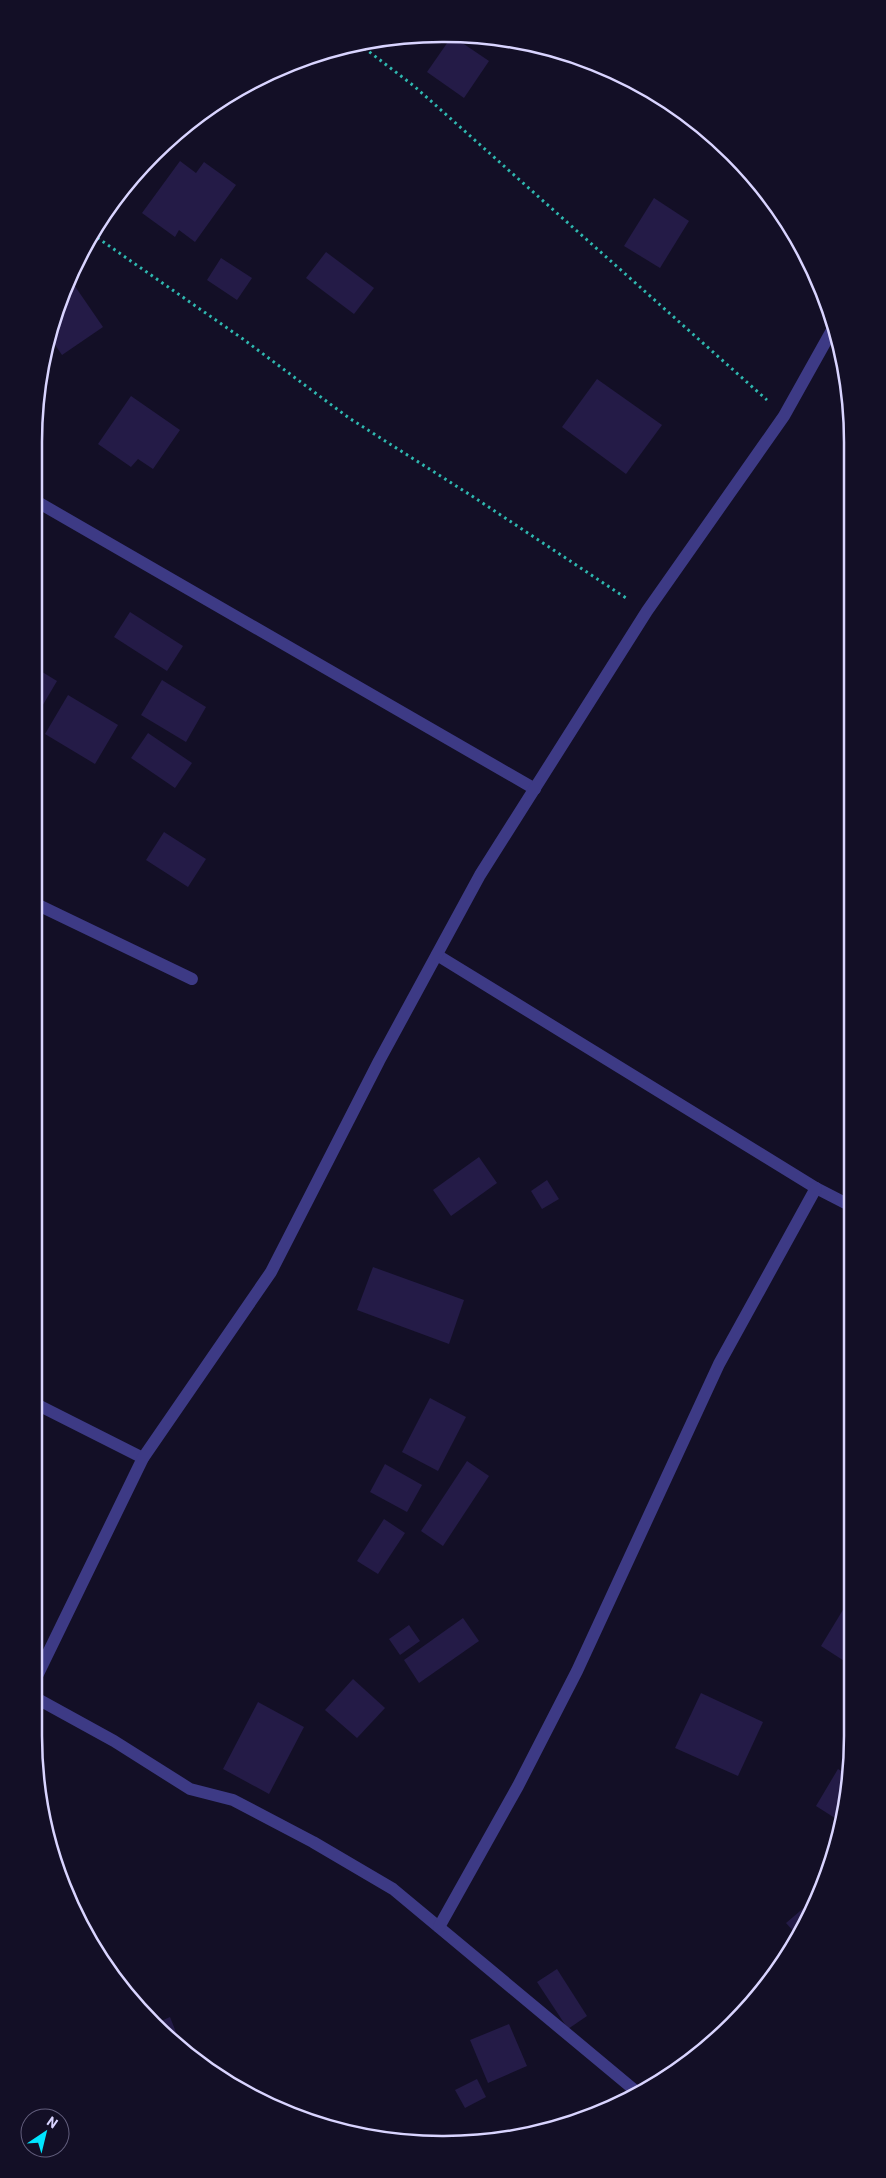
<svg xmlns="http://www.w3.org/2000/svg" width="886" height="2178" font-family="Barlow,sans-serif">
  <style>
    .building { fill: #241b47 }
    .lines { fill: none; stroke-linecap: round; stroke-linejoin: round }
    .path { stroke: #2fb8b0; stroke-width: 3; stroke-dasharray: 2.5 4; stroke-linecap: butt }
    .minor { stroke: #3d3a85; stroke-width: 12 }
    .rim { fill: none; stroke: #d9d4ff; stroke-width: 2.5 }
  </style>
  <rect width="100%" height="100%" fill="#130f26"/>
  <g class="building">
    <path d="M452,36L489,61L464,98L427,72Z"/>
    <path d="M159,151L141,179L135,174V173Z"/>
    <path d="M180,161L196,173L204,162L236,185L195,242L179,230L175,237L142,213Z"/>
    <path d="M654,198L689,221L660,268L624,246Z"/>
    <path d="M326,252L374,288L354,314L306,278Z"/>
    <path d="M221,258L252,278L237,300L207,280Z"/>
    <path d="M70,279L103,327L62,355L51,339L55,312Z"/>
    <path d="M597,379L662,425L626,474L562,427Z"/>
    <path d="M131,396L180,430L153,469L138,459L131,467L98,444Z"/>
    <path d="M130,612L183,646L167,671L114,637Z"/>
    <path d="M34,667L57,681L34,720Z"/>
    <path d="M162,680L206,707L186,742L141,715Z"/>
    <path d="M68,695L118,725L95,764L45,734Z"/>
    <path d="M148,733L192,763L175,788L131,758Z"/>
    <path d="M164,832L206,859L188,887L146,860Z"/>
    <path d="M479,1157L497,1183L451,1216L433,1190Z"/>
    <path d="M547,1180L559,1199L542,1209L531,1191Z"/>
    <path d="M373,1267L464,1300L449,1344L357,1310Z"/>
    <path d="M430,1398L466,1417L438,1471L402,1452Z"/>
    <path d="M467,1461L489,1476L443,1546L421,1531Z"/>
    <path d="M385,1464L422,1485L407,1512L370,1492Z"/>
    <path d="M384,1519L405,1533L378,1574L357,1561Z"/>
    <path d="M852,1595V1666L821,1646Z"/>
    <path d="M463,1618L479,1641L419,1683L404,1660Z"/>
    <path d="M409,1625L420,1641L400,1655L389,1639Z"/>
    <path d="M353,1679L385,1708L357,1738L325,1710Z"/>
    <path d="M701,1693L763,1722L738,1776L675,1748Z"/>
    <path d="M258,1702L304,1727L269,1794L223,1769Z"/>
    <path d="M838,1769L846,1774L838,1820L816,1806Z"/>
    <path d="M813,1900L798,1928L795,1933L786,1923Z"/>
    <path d="M557,1969L587,2016L568,2029L537,1982Z"/>
    <path d="M170,2017L179,2040L157,2023Z"/>
    <path d="M509,2024L527,2066L488,2083L470,2040Z"/>
    <path d="M477,2079L486,2097L465,2108L455,2090Z"/>
  </g>
  <g class="lines">
    <g class="path">
      <path d="M359,44L414,86L767,400"/>
      <path d="M92,234L243,339L349,418L472,496L626,598"/>
    </g>
    <g class="minor">
      <path d="M34,500L535,789"/>
      <path d="M34,903L192,979"/>
      <path d="M437,955L816,1188L851,1206"/>
      <path d="M34,1403L143,1458"/>
      <path d="M34,1682L143,1458L271,1272L379,1061L480,875L647,611L784,416L831,332"/>
      <path d="M34,1697L114,1741L190,1789L233,1800L313,1842L393,1889L638,2093"/>
      <path d="M439,1927L518,1786L577,1671L719,1364L816,1188"/>
    </g>
  </g>
  <path d="M0 0H886V2178H0ZM442 42H444A400 400 0 0 1 844 442V1736A400 400 0 0 1 444 2136H442A400 400 0 0 1 42 1736V442A400 400 0 0 1 442 42Z" fill="#130f26" fill-rule="evenodd"/>
  <path class="rim" d="M442 42H444A400 400 0 0 1 844 442V1736A400 400 0 0 1 444 2136H442A400 400 0 0 1 42 1736V442A400 400 0 0 1 442 42Z"/>
  <g transform="translate(45 2133) rotate(35)"><circle r="24" fill="#130f26" stroke="#625e7d"/>
  <path d="M0-4L9 19L0 12L-9 19Z" fill="#00e5ff"/>
  <text y="-8" font-size="14" font-weight="bold" text-anchor="middle" fill="#d9d4ff">N</text>
  </g>
</svg>
